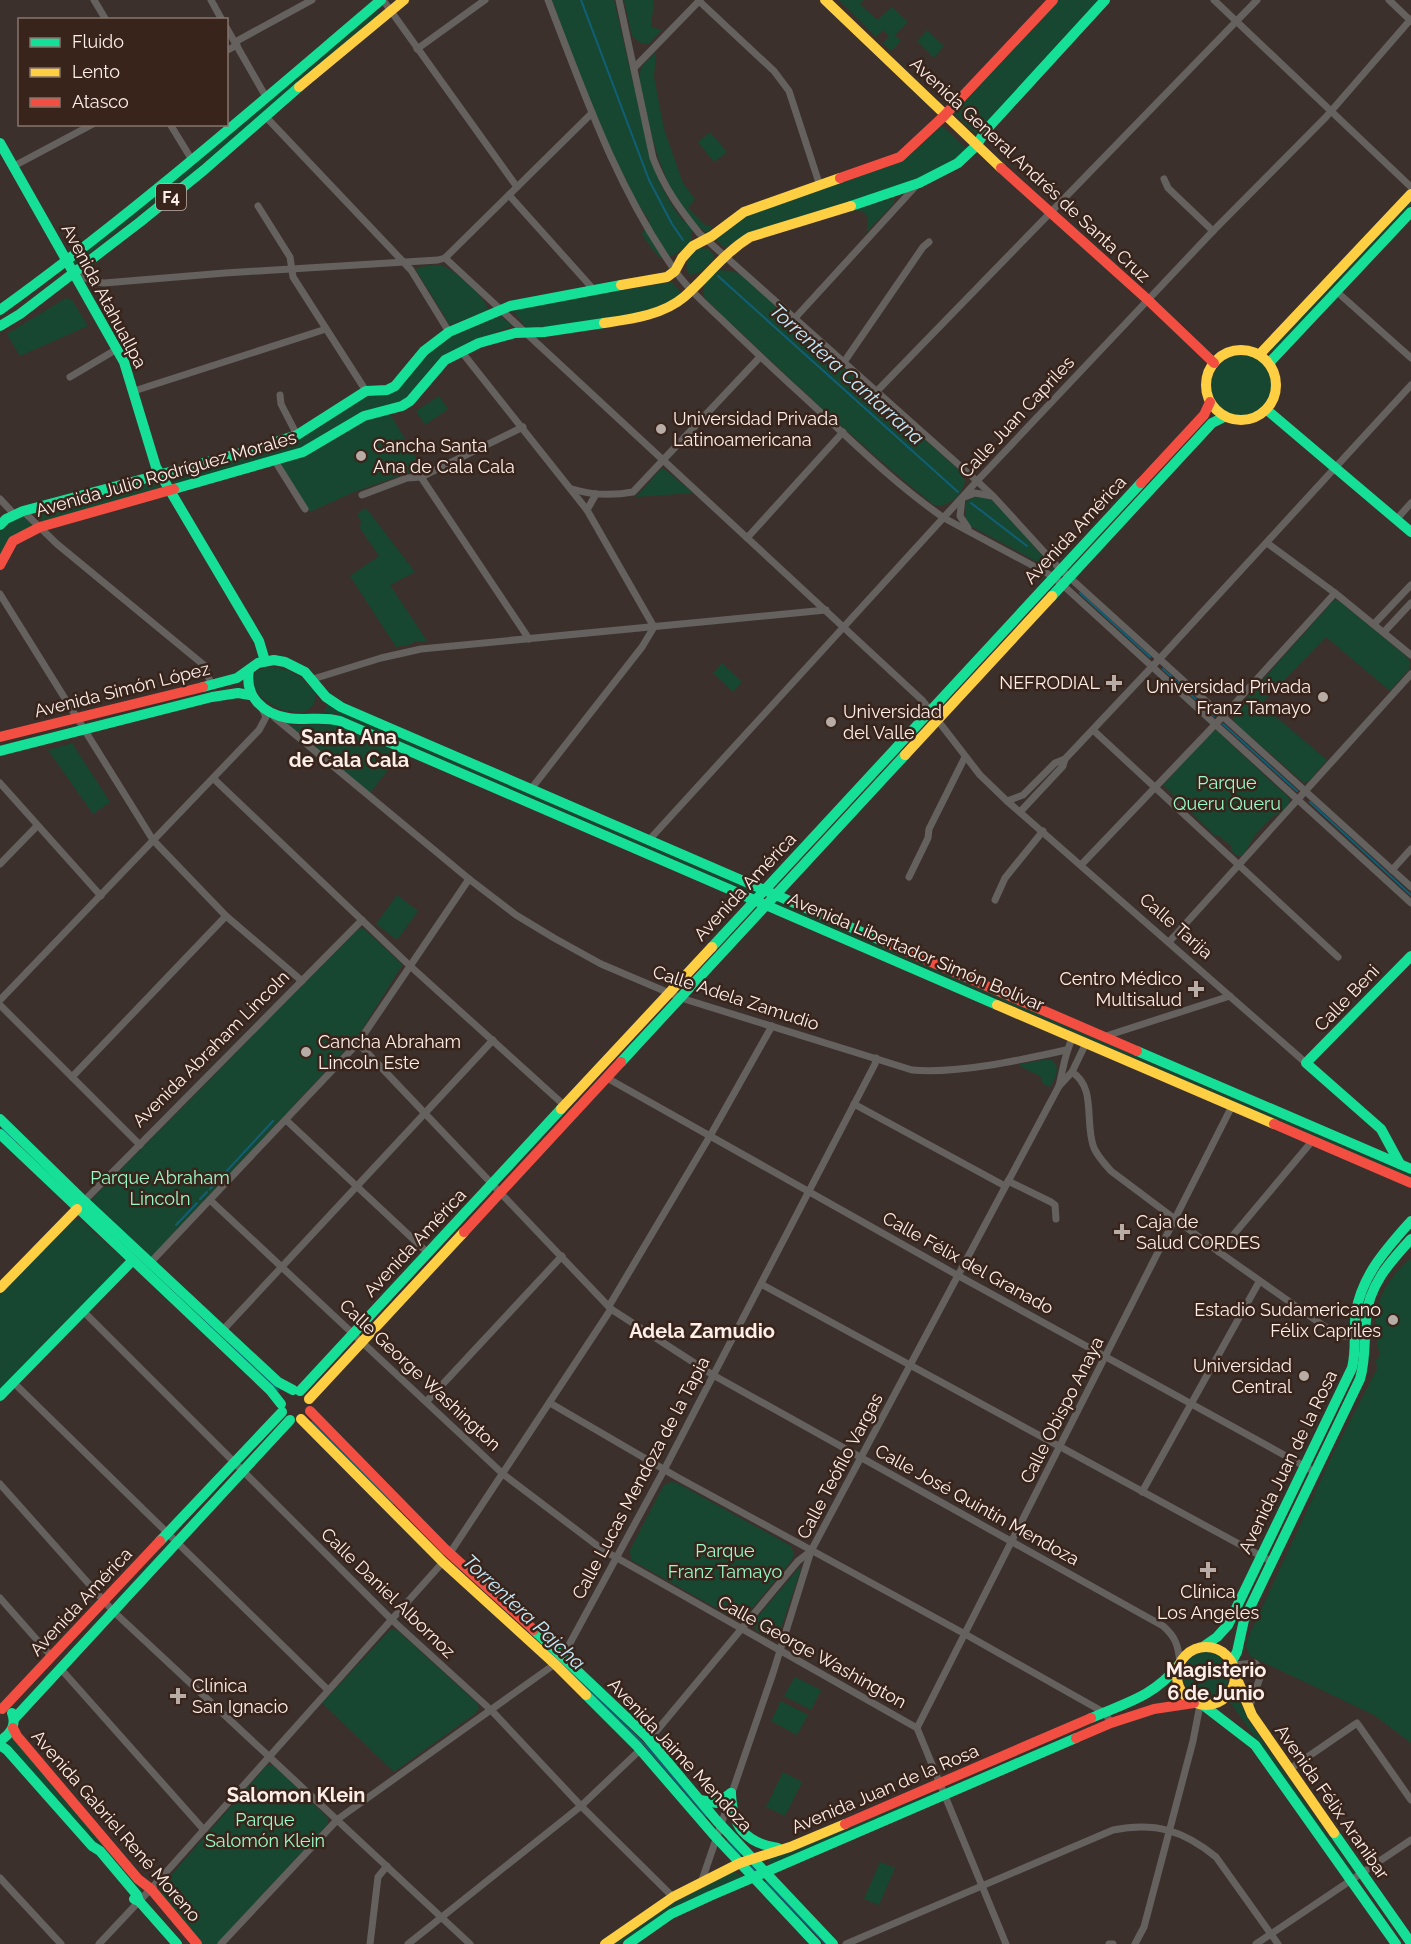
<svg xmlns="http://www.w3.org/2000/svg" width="1411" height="1944" font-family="Raleway,sans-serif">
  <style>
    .green { fill: #184731 }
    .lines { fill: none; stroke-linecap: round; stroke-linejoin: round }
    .stream { stroke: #105f77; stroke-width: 2 }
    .street { stroke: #65615e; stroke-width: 7 }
    .fast { stroke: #16e098; stroke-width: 10 }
    .slow { stroke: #ffcf43; stroke-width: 10 }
    .jam { stroke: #f24e42; stroke-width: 10 }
    .poi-dot { fill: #b8aca6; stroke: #38241b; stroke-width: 2 }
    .labels { text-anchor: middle; stroke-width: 5; stroke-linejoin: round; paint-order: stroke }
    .shield { fill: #38241b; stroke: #c1b1aa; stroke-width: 1.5 }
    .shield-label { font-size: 16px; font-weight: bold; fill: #fceee8 }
    .street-label { font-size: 18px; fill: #fceee8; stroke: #38241b }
    .poi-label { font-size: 18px; fill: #fceee8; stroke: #38241b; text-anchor: start }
    .park-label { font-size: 18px; fill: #99fac8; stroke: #38241b }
    .water-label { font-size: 20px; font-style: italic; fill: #c2e9fa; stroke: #38241b }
    .neighbourhood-label { font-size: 20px; font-weight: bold; fill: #fceee8; stroke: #38241b }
  </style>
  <rect width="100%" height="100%" fill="#3b302b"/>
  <g class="green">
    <path d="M552,0H614L633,83L635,84C645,135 650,179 684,222L691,217C662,184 653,143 644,101C642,92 637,79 641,69C643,63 651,57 656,52L654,77L664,129L683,183L695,199L688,208L705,225L713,227L706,233L701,228L691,231V240C684,249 672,260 659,257C654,251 645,240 642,234L649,220L630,193L631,190L624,175H622L581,80Z"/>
    <path d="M624,0H654L651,27L662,30L650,43L642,44L632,36Z"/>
    <path d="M839,0H863L860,4L877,20L892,7L908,22L895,35L901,41L891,51L883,43L889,36L883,30L876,37Z"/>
    <path d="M1059,0H1101L977,135L953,113Z"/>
    <path d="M377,10L380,13L193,172L75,264L73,261Z"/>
    <path d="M927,30L944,46L934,58L917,41Z"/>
    <path d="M942,126L967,149L960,156L917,180L734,242L725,248L714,238L749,214L904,160Z"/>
    <path d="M710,132L727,152L714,162L698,142Z"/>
    <path d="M895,198L894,203L866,233C871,220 868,212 854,209Z"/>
    <path d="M1410,201L1411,205L1274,351L1271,349Z"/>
    <path d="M700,248L709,249L713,254V260L701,272L690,275C681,264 691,254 700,248Z"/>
    <path d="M440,265C453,268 482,294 487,307L486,311L450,325L416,270L419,267Z"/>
    <path d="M719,270L731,271L740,274L960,471L965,481C962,495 949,508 934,505C854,441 780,369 705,299C700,284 708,279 719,270Z"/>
    <path d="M672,282L681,293C662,316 571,323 540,328L526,327L514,312L516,308Z"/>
    <path d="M66,298L72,300L88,326L20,356L7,334Z"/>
    <path d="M500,316L511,324L510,327L463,346L406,400L306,447L174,486L168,476L262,450L367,396L387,393L440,341Z"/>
    <circle cx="1242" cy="386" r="31"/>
    <path d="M439,396L448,409L425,425L416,411Z"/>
    <path d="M390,414L424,471L415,475L408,473L354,492L310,512L279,464L360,422Z"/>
    <path d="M663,468L693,493L636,497L660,470Z"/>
    <path d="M155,479L161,490L43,522L37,517L39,512Z"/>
    <path d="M975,496L990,499L996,503L1055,570L1054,571L969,525C965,517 964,511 966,502Z"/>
    <path d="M366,508L415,572L390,585L427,641H414L412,644L396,647L350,576L379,556L360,528L361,521L357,514Z"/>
    <path d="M23,515L32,525L31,528L0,559V531L6,524Z"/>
    <path d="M1334,600L1339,601L1407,657L1410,662V668L1390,691L1326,637L1261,704L1327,760L1310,780L1304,783L1235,723L1232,714Z"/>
    <path d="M722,663L742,682L733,692L713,673Z"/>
    <path d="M269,667C290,668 301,677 315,691C321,729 255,710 252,678L257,671Z"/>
    <path d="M328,704L756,892L754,894L337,714L324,712Z"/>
    <path d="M333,724L402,752L370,793L292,727V725Z"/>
    <path d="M1216,730L1290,799C1287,812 1279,812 1271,818C1265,824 1256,833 1252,840C1248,847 1247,851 1241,856L1236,855L1231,850V846L1219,836L1214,835L1163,785L1213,731Z"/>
    <path d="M72,743L110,802L93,814L48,750Z"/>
    <path d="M397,895L418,911L397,940L376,924Z"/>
    <path d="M777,901L1411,1175V1178L775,903Z"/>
    <path d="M363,928L401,963V967L358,1036L156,1254L150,1256L92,1202L93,1198L358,929Z"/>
    <path d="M1043,1060H1052L1057,1067L1056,1076L1050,1087L1043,1084L1040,1076L1021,1067L1020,1064Z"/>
    <path d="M74,1219L80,1220L121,1257L124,1264L0,1390V1293Z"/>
    <path d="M1411,1258V1743L1374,1715L1250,1656L1246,1647L1247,1640L1334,1452L1377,1369L1376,1360L1380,1355C1369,1314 1379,1285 1411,1258Z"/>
    <path d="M671,1482L677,1483L791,1546L794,1554L792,1560L745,1617L734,1618L631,1560L630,1550L660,1492L664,1485Z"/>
    <path d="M799,1568L801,1569L779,1634C771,1641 761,1634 755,1629L754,1621Z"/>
    <path d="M391,1629L398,1631L477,1703L479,1708L476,1713L394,1772L322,1703Z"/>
    <circle cx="1206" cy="1675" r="23"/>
    <path d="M795,1677L821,1690L811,1710L784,1696Z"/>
    <path d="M1237,1696L1249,1721L1354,1873L1352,1875L1230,1702Z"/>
    <path d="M781,1701L808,1715L797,1735L771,1721Z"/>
    <path d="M13,1737L144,1888L140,1893L6,1744Z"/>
    <path d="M267,1765L274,1766L328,1818V1824L217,1944H202L160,1895L159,1889Z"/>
    <path d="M783,1772L802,1782L785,1816L766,1807Z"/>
    <path d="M935,1792L936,1794L772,1864L767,1859L791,1852Z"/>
    <path d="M880,1862L895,1868L879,1905L864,1899Z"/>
    <path d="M734,1871L742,1877L673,1907L619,1944H614L670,1905Z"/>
  </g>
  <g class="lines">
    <g class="stream">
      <path d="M581,0L649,180L672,224L683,240"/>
      <path d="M718,276L958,492"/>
      <path d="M971,503L1027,546"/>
      <path d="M1080,593L1150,657"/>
      <path d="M1163,669L1214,716"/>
      <path d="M1223,724L1297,791"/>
      <path d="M1310,802L1411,895"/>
      <path d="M2,1128L15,1141"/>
      <path d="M210,1189L273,1121"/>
      <path d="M200,1199L207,1192"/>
      <path d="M176,1225L197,1203"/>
      <path d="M131,1253L278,1390"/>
      <path d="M312,1422L393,1503"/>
      <path d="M541,1643L645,1745L706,1816"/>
      <path d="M728,1840L740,1854"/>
      <path d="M750,1865L756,1871"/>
      <path d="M766,1882L826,1944"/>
    </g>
    <g class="street">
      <path d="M94,0L106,20"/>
      <path d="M211,0L222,20"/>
      <path d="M383,0L517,187"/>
      <path d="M548,0C584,93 617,189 676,272C688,289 704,303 720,318C744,341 768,364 792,386C842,431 889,480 944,518L1054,577L1411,903"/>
      <path d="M619,0L653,158C665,189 679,208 699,233L977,481L994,497L1057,566L1411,887"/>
      <path d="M1214,0L1411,187"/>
      <path d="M1389,0L1411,21"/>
      <path d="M699,1L774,71L789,91L820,186"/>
      <path d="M226,27L266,97"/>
      <path d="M235,42L312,0"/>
      <path d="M417,49L485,0"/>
      <path d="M226,51L237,45"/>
      <path d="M634,68L700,0"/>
      <path d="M265,116L411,270L449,332"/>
      <path d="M170,124L192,160"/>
      <path d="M14,166L93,124"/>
      <path d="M1164,179L1168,188L1213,231"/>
      <path d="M509,195L594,290"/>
      <path d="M258,206L290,257L293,277L366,391"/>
      <path d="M445,258L922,700L980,775L1007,801L1306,1063"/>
      <path d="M75,274L95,282L104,283L225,273L438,260L445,258L592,113"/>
      <path d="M1336,291L1411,358"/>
      <path d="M795,318L915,187"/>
      <path d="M461,351L587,510L654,627L642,647L531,789"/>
      <path d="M844,362L923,247L929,242"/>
      <path d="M70,377L117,349"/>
      <path d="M134,391L326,329"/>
      <path d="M877,391L1257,0"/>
      <path d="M280,395L281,404L297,435"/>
      <path d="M275,461L305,509"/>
      <path d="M421,477L529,639"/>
      <path d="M572,489C592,495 612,496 633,492L760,357"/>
      <path d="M362,495L407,478L421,477L523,427"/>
      <path d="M0,499L14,514"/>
      <path d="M587,510L596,494"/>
      <path d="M23,511L57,544L205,666L211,685"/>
      <path d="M1396,520L1411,503"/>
      <path d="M968,528L960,516L962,498L975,493L992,496"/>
      <path d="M747,538L843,432"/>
      <path d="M1267,543L1335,593L1411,655"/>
      <path d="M0,594L153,840L226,916L302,981"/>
      <path d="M1374,624L1411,585"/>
      <path d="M1384,632L1411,603"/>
      <path d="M313,679L381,658L421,649L826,610"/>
      <path d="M274,717L469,879L516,915L554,938L601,964L681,998L912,1070C958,1074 1021,1060 1066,1050"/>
      <path d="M1093,730L1338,957"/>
      <path d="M214,779L409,965L565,1106"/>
      <path d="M0,783L101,896"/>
      <path d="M1007,801L1023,795L1055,763L1065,759L1164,654L1411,385"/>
      <path d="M1020,812L1063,766L1065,759"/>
      <path d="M649,840L977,481L1213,231L1326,117L1411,19"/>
      <path d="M0,864L37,826"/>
      <path d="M1081,865L1228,711L1335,593"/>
      <path d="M1392,870L1411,849"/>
      <path d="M909,877L928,838L929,829L965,757"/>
      <path d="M995,900L1005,878L1043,831"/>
      <path d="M1169,942L1411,674"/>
      <path d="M0,1000L259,730L266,717L263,710"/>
      <path d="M0,1005L140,1145"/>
      <path d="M1106,1036L1230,996"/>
      <path d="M358,1043L611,1309L713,1375L1163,1626C1176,1637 1178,1646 1180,1662"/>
      <path d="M1072,1072C1097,1088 1084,1123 1094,1148C1098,1157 1105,1164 1111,1171L1219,1252L1331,1331L1343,1336H1355"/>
      <path d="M72,1077L226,916"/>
      <path d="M607,1078L957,1275L1315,1472"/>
      <path d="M1059,1086L1072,1072L1086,1043"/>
      <path d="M854,1104L1005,1186"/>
      <path d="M286,1120L428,1253"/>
      <path d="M1008,1181L1051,1202L1055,1205L1056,1219"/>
      <path d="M210,1200L503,1474L603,1550L917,1728L1006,1944"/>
      <path d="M84,1201L362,920"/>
      <path d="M1219,1252L1313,1140"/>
      <path d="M150,1263L358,1043L469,879"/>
      <path d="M761,1284L1272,1562"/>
      <path d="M609,1306L710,1136L772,1026"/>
      <path d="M83,1311L391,1619L492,1711L581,1806L673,1897"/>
      <path d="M223,1330L493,1040"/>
      <path d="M13,1382L328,1690"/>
      <path d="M427,1401L562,1256"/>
      <path d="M550,1403L677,1477L965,1634L1105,1713L1111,1723"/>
      <path d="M0,1484L113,1611L470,1944"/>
      <path d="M1142,1492L1259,1282"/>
      <path d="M450,1553L611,1309"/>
      <path d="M0,1598L52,1657"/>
      <path d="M563,1656L664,1470L875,1064L876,1058"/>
      <path d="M1234,1665L1255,1663L1261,1669V1675L1249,1708"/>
      <path d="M60,1668L204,1830"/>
      <path d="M917,1728L1232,1106"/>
      <path d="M649,1740L798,1561L811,1551"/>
      <path d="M1290,1769L1357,1723L1411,1800"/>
      <path d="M0,1878L61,1944"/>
      <path d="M701,1883L773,1673L811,1551L1059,1086C1063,1069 1065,1052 1073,1037"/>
      <path d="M99,1944L160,1879L443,1562"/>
      <path d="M221,1944L338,1819L555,1664"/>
      <path d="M370,1944L378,1877L387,1866"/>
      <path d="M408,1944L581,1806L641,1749"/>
      <path d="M846,1944L1113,1830C1155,1822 1183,1830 1216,1857L1278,1944"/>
      <path d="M1109,1944H1113"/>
      <path d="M1135,1944L1144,1927L1193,1741L1200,1705"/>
      <path d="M1256,1944L1411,1840"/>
    </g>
    <g class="fast">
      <path d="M0,143L124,362L156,467L259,641L265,661"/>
      <path d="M851,206L919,183L958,163L976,146L986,130L1105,0"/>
      <path d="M0,310C133,214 256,106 381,0"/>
      <path d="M0,326L20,314L140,222L204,170L299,87"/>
      <path d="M1269,363L1411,212"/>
      <path d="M1267,410L1411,532"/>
      <path d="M174,489L303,452L364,416L402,406L410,401L445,360L479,343L515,333L544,332L604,323"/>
      <path d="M0,525L6,519L23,511L252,450L297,435L366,391L387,390L395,386L424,351L449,332L510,306L621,285"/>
      <path d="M1052,596L1212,423L1224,417"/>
      <path d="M249,670C244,696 263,714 288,718C306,721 323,716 340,721L997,1005"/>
      <path d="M203,687L237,678L258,663L274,660L285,662L305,672L326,697L341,707L887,943"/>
      <path d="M0,751L212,697L238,693L250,695"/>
      <path d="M712,947L1141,483"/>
      <path d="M1137,1051L1411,1169"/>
      <path d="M621,1062L905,755"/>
      <path d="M0,1119L84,1201L278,1382L293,1390"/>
      <path d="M0,1134L270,1390L281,1404"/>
      <path d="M1400,1164L1381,1129L1306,1063L1411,956"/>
      <path d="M300,1391L561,1109"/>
      <path d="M0,1396L132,1261"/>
      <path d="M160,1541L282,1412"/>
      <path d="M534,1630L646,1736L717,1821L833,1944"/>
      <path d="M1204,1646L1217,1637L1228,1625L1352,1368C1357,1349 1353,1331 1356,1312C1362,1275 1387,1248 1411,1221"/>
      <path d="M1232,1661L1237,1652L1244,1620L1360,1379C1366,1359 1364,1339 1366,1319C1368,1286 1390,1262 1411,1239"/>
      <path d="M586,1695L637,1746L713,1834L816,1944"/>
      <path d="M1203,1705L1255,1745L1396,1944"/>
      <path d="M1091,1718C1125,1703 1153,1697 1178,1666"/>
      <path d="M14,1719L290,1420"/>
      <path d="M0,1741C10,1734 17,1726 12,1713"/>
      <path d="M0,1745L7,1750L92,1846L100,1851L137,1895L139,1901"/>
      <path d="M731,1793C732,1826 745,1843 778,1848"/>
      <path d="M700,1800L717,1803L731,1793"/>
      <path d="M1334,1833L1411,1943"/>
      <path d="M134,1899L139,1901L177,1944"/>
      <path d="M628,1944L671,1914L710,1896L1076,1738"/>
    </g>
    <g class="slow">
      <path d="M825,0L1001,168"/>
      <path d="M299,87L404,0"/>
      <path d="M621,285L667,277L675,271L682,258L693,246L712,236L744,212L840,178"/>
      <path d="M604,323C631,319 663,315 684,297C707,277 724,253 750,237L851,206"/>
      <circle cx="1241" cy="385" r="35"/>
      <path d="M1260,354L1411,194"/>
      <path d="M905,755L1052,596"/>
      <path d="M997,1005L1274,1124"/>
      <path d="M561,1109L712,947"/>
      <path d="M0,1288L77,1209"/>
      <path d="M309,1399L464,1232"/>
      <path d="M301,1419L443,1562L555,1664L586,1695"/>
      <circle cx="1206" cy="1676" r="29"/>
      <path d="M1235,1674L1252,1715L1334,1833"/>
      <path d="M605,1944L673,1897L740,1863L790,1847L845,1824"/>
    </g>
    <g class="jam">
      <path d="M1001,168L1148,300L1214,363"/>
      <path d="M840,178L900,157L944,116L1053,0"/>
      <path d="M1141,483L1204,415L1210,402"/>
      <path d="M0,565L13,541L40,527L174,489"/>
      <path d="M0,737L203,687"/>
      <path d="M887,943L1137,1051"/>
      <path d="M1274,1124L1411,1183"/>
      <path d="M464,1232L621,1062"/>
      <path d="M310,1411L445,1549L534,1630"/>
      <path d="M2,1709L160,1541"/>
      <path d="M13,1728L17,1736L138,1879L151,1889L197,1944"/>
      <path d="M1076,1738L1111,1723L1154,1709L1194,1703"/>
      <path d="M845,1824L1091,1718"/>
    </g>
  </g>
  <g class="poi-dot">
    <circle cx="661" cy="429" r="6"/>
    <circle cx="361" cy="456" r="6"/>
    <path d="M1111 674h6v6h6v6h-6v6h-6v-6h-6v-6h6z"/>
    <circle cx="1323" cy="697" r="6"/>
    <circle cx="831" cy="722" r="6"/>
    <path d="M1193 980h6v6h6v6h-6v6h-6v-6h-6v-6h6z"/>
    <circle cx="306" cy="1052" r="6"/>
    <path d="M1119 1223h6v6h6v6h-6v6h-6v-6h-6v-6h6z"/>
    <circle cx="1393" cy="1320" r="6"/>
    <circle cx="1304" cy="1376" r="6"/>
    <path d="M1205 1561h6v6h6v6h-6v6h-6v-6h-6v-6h6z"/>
    <path d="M175 1687h6v6h6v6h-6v6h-6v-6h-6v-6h6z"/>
  </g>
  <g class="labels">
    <rect class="shield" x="156" y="184" width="30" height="26" rx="4.5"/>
    <g class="shield-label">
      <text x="171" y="203">F4</text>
    </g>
    <g class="street-label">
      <text transform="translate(1030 170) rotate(43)" y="6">Avenida General Andrés de Santa Cruz</text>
      <text transform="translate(104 296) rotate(62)" y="6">Avenida Atahuallpa</text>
      <text transform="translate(1017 417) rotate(-47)" y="6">Calle Juan Capriles</text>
      <text transform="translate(166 474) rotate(-16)" y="6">Avenida Julio Rodríguez Morales</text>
      <text transform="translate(1075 530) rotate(-47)" y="6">Avenida América</text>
      <text transform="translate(122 690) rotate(-14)" y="6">Avenida Simón López</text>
      <text transform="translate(745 887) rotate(-47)" y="6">Avenida América</text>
      <text transform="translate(1176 926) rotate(41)" y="6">Calle Tarija</text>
      <text transform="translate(916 952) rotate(23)" y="6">Avenida Libertador Simón Bolívar</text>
      <text transform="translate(736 998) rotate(18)" y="6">Calle Adela Zamudio</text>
      <text transform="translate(1347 998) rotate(-46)" y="6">Calle Beni</text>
      <text transform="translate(211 1049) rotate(-45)" y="6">Avenida Abraham Lincoln</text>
      <text transform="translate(415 1243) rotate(-47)" y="6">Avenida América</text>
      <text transform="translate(968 1263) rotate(29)" y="6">Calle Félix del Granado</text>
      <text transform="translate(420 1375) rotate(43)" y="6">Calle George Washington</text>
      <text transform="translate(1062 1410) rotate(-63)" y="6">Calle Obispo Anaya</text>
      <text transform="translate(1288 1462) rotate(-64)" y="6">Avenida Juan de la Rosa</text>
      <text transform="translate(840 1466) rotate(-62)" y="6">Calle Teófilo Vargas</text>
      <text transform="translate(641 1478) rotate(-62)" y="6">Calle Lucas Mendoza de la Tapia</text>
      <text transform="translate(977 1505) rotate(29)" y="6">Calle José Quintín Mendoza</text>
      <text transform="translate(388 1593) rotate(44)" y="6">Calle Daniel Albornoz</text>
      <text transform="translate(81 1602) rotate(-47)" y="6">Avenida América</text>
      <text transform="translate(812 1652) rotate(29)" y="6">Calle George Washington</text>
      <text transform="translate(680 1755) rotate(47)" y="6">Avenida Jaime Mendoza</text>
      <text transform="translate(885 1789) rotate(-23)" y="6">Avenida Juan de la Rosa</text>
      <text transform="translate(1332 1802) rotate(55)" y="6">Avenida Félix Aranibar</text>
      <text transform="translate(116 1826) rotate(49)" y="6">Avenida Gabriel René Moreno</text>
    </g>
    <g class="poi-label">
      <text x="673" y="425">Universidad Privada<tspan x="673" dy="21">Latinoamericana</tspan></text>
      <text x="373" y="452">Cancha Santa<tspan x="373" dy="21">Ana de Cala Cala</tspan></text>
      <text x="1100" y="689" text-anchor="end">NEFRODIAL</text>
      <text x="1311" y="693" text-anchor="end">Universidad Privada<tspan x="1311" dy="21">Franz Tamayo</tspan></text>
      <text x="843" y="718">Universidad<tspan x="843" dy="21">del Valle</tspan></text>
      <text x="1182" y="985" text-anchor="end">Centro Médico<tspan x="1182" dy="21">Multisalud</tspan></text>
      <text x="318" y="1048">Cancha Abraham<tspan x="318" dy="21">Lincoln Este</tspan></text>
      <text x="1136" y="1228">Caja de<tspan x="1136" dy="21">Salud CORDES</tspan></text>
      <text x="1381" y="1316" text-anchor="end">Estadio Sudamericano<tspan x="1381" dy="21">Félix Capriles</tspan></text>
      <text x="1292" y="1372" text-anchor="end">Universidad<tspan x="1292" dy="21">Central</tspan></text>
      <text x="1208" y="1598" text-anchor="middle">Clínica<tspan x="1208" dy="21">Los Angeles</tspan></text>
      <text x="192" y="1692">Clínica<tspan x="192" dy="21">San Ignacio</tspan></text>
    </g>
    <g class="park-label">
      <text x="1227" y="789">Parque<tspan x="1227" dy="21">Queru Queru</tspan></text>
      <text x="160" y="1184">Parque Abraham<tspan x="160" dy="21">Lincoln</tspan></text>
      <text x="725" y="1557">Parque<tspan x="725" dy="21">Franz Tamayo</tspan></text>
      <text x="265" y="1826">Parque<tspan x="265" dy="21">Salomón Klein</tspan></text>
    </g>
    <g class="water-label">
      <text transform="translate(847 374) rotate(42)" y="7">Torrentera Cantarrana</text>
      <text transform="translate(524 1612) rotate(43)" y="7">Torrentera Pajcha</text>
    </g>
    <g class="neighbourhood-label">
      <text x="349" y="744">Santa Ana<tspan x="349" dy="23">de Cala Cala</tspan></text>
      <text x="702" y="1338">Adela Zamudio</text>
      <text x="1216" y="1677">Magisterio<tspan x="1216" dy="23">6 de Junio</tspan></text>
      <text x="296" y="1802">Salomon Klein</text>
    </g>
  </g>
  <rect x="18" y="18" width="210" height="108" fill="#38241b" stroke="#86756d" stroke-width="1.5"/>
  <rect x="30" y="38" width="30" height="9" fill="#16e098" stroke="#86756d" stroke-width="1.5"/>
  <text x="72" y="48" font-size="18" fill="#fceee8">Fluido</text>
  <rect x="30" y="68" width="30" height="9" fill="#ffcf43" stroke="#86756d" stroke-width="1.5"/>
  <text x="72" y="78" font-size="18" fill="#fceee8">Lento</text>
  <rect x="30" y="98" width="30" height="9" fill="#f24e42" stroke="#86756d" stroke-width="1.5"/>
  <text x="72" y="108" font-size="18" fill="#fceee8">Atasco</text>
</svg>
